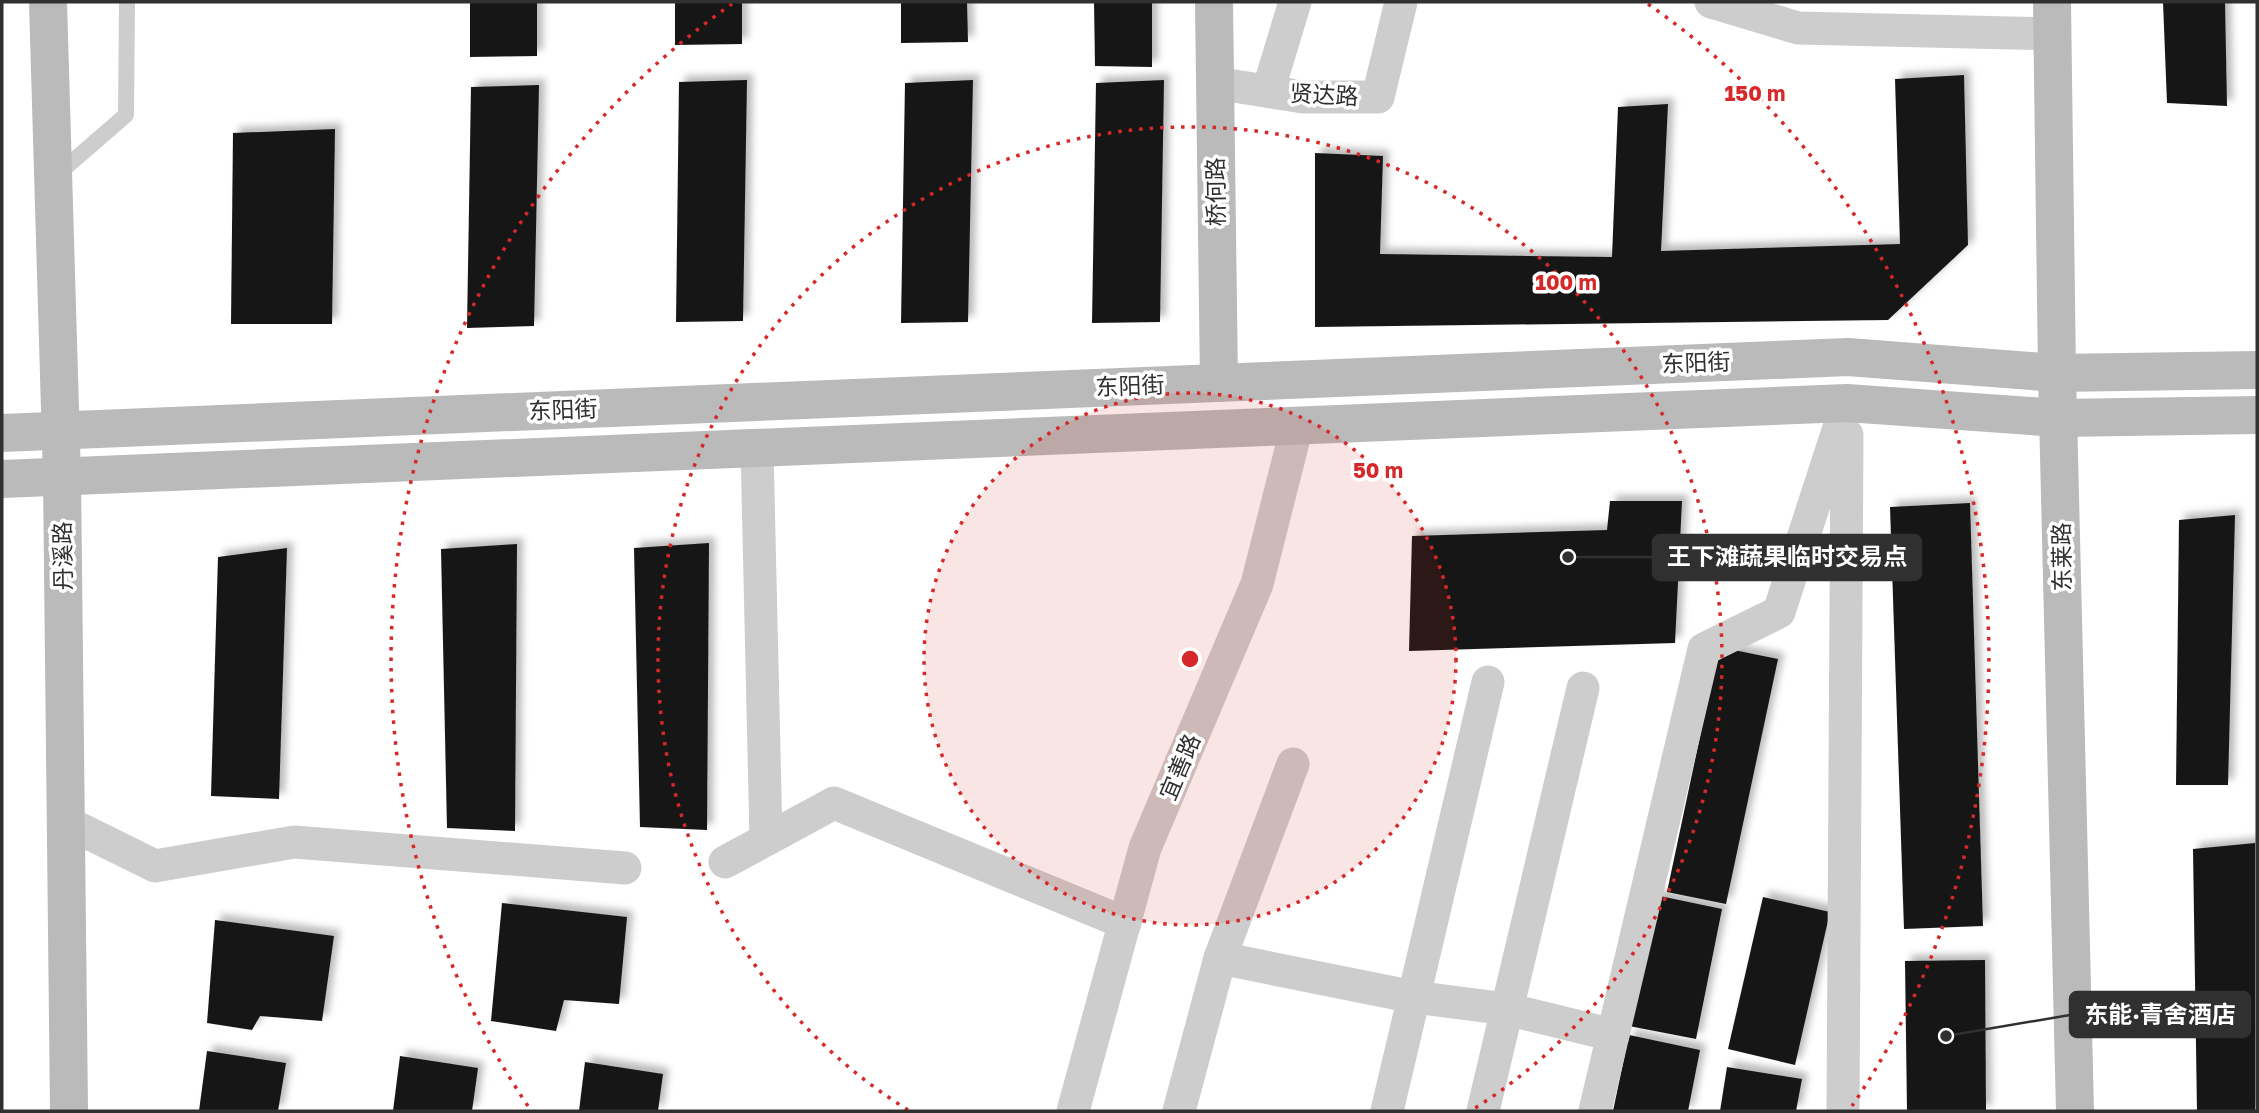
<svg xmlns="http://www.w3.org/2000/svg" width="2259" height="1113" font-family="'Golos Text','Noto Sans SC',sans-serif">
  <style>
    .building { fill: #171717; filter: url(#shadow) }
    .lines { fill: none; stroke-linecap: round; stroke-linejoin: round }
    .lane { stroke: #cdcdcd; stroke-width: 16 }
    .street { stroke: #cdcdcd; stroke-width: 33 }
    .secondary { stroke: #bababa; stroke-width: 38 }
    .ring { fill: none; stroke: #d62828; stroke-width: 3.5; stroke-dasharray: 3.5 7 }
    .labels { text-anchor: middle; stroke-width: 7; stroke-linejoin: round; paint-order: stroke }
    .street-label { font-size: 23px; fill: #303030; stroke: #fff }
    .centre { fill: #d62828; stroke: #fff; stroke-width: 3.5 }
    .ring-label { font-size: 21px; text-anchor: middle; font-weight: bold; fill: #d62828; stroke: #fff; stroke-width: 7; stroke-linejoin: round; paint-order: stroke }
    .leader { fill: none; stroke: #303030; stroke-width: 2.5 }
    .callout-dot { fill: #303030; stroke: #fff; stroke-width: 2.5 }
    .callout { fill: #303030; stroke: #303030; stroke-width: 2.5 }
    .callout-label { font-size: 24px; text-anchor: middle; font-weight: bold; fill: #fff }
  </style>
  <defs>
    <filter id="shadow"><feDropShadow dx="6" dy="-6" stdDeviation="3.5" flood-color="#0004"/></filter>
  </defs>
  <rect width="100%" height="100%" fill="#fff"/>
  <g class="building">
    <path d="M470,2H537V56L470,57Z"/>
    <path d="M675,2H742V44L675,45Z"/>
    <path d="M901,2H967L968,42L901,43Z"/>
    <path d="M1094,2H1152V67L1095,66Z"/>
    <path d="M2163,2H2225L2227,106L2167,103Z"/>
    <path d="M1964,75L1968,245L1888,320L1315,327V153L1383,156L1380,254L1612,257L1618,107L1668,104L1661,251L1900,244L1895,79Z"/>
    <path d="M747,80L743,321L676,322L679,82Z"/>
    <path d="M973,80L968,322L901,323L905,83Z"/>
    <path d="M1164,80L1160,322L1092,323L1096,83Z"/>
    <path d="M539,85L534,326L467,328L471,87Z"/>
    <path d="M335,129L332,324H231L233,133Z"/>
    <path d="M1610,501H1682L1675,643L1409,651L1412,536L1607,530Z"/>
    <path d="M1970,503L1983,926L1904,929L1890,507Z"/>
    <path d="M2235,515L2228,785H2176L2179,520Z"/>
    <path d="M709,543L707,830L640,827L634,548Z"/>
    <path d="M517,544L515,831L447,828L441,549Z"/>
    <path d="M287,548L279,799L211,796L218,557Z"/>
    <path d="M1719,647L1778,659L1726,904L1667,892Z"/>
    <path d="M2255,843V1111H2197L2193,849Z"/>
    <path d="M1655,895L1722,909L1696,1039L1629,1026Z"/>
    <path d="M1763,897L1830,912L1795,1065L1728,1049Z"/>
    <path d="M502,903L627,917L619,1004L564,1000L556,1031L491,1021Z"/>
    <path d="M215,920L334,936L322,1021L260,1016L252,1030L207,1023Z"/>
    <path d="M1985,960L1986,1111H1907L1905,961Z"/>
    <path d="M1629,1035L1700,1050L1688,1111H1613Z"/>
    <path d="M207,1051L286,1063L278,1111H199Z"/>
    <path d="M400,1056L478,1068L472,1111H393Z"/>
    <path d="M585,1062L663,1074L658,1111H579Z"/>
    <path d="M1727,1067L1802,1079L1796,1111H1720Z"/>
  </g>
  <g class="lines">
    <path class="lane" d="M58,174L126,115L127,2"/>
    <g class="street">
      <path d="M1711,2L1798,28L2053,34"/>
      <path d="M1215,83L1303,97H1378L1401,2"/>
      <path d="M1268,91L1295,2"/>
      <path d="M757,448L766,839"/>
      <path d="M66,822L155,866L294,842L625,868"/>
      <path d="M725,862L834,803L1125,923"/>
      <path d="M1220,958L1414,997L1507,1009L1613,1035"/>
      <path d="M1073,1111L1145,848L1257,584L1297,426"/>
      <path d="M1179,1111L1220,958L1293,764"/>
      <path d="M1387,1111L1488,682"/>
      <path d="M1483,1111L1583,688"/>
      <path d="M1595,1111L1704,649L1779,612L1847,403"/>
      <path d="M1843,1111L1847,435"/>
    </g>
    <g class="secondary">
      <path d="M48,2L62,477L69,1111"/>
      <path d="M1214,2L1219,383"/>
      <path d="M2052,2L2057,373L2075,1111"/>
      <path d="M2,433L1848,357L2057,373L2257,370"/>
      <path d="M2,479L1847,403L2059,418L2257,415"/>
    </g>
  </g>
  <circle cx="1190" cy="659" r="266" fill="#d62828" fill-opacity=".12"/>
  <g class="ring">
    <circle cx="1190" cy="659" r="266"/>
    <path d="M908 1110A532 532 0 1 1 1472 1110"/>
    <path d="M528 1106A799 799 0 0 1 732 4M1648 4A799 799 0 0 1 1852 1106"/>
  </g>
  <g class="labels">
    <g class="street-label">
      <text transform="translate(1324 95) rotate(3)" y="8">贤达路</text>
      <text transform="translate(1216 192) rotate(-91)" y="8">桥何路</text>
      <text transform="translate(1696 363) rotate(-2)" y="8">东阳街</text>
      <text transform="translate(1130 386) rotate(-2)" y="8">东阳街</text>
      <text transform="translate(563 410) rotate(-2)" y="8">东阳街</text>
      <text transform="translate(63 556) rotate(-91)" y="8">丹溪路</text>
      <text transform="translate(2062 557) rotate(-91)" y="8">东莱路</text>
      <text transform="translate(1180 767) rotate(-67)" y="8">宜善路</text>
    </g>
  </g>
  <circle cx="1190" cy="659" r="10" class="centre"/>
  <g class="ring-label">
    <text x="1755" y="101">150 m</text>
    <text x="1566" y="290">100 m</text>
    <text x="1378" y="478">50 m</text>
  </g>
  <path class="leader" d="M1568 557L1653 557M1946 1036L2070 1015"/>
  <g class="callout-dot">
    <circle cx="1568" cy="557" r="7"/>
    <circle cx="1946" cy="1036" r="7"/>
  </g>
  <g class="callout">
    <rect x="1653" y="535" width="268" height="45" rx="7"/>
    <rect x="2070" y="992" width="180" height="45" rx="7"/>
  </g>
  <g class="callout-label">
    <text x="1787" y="565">王下滩蔬果临时交易点</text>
    <text x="2160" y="1023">东能·青舍酒店</text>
  </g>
  <rect width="2259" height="1113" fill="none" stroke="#303030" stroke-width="7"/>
</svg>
